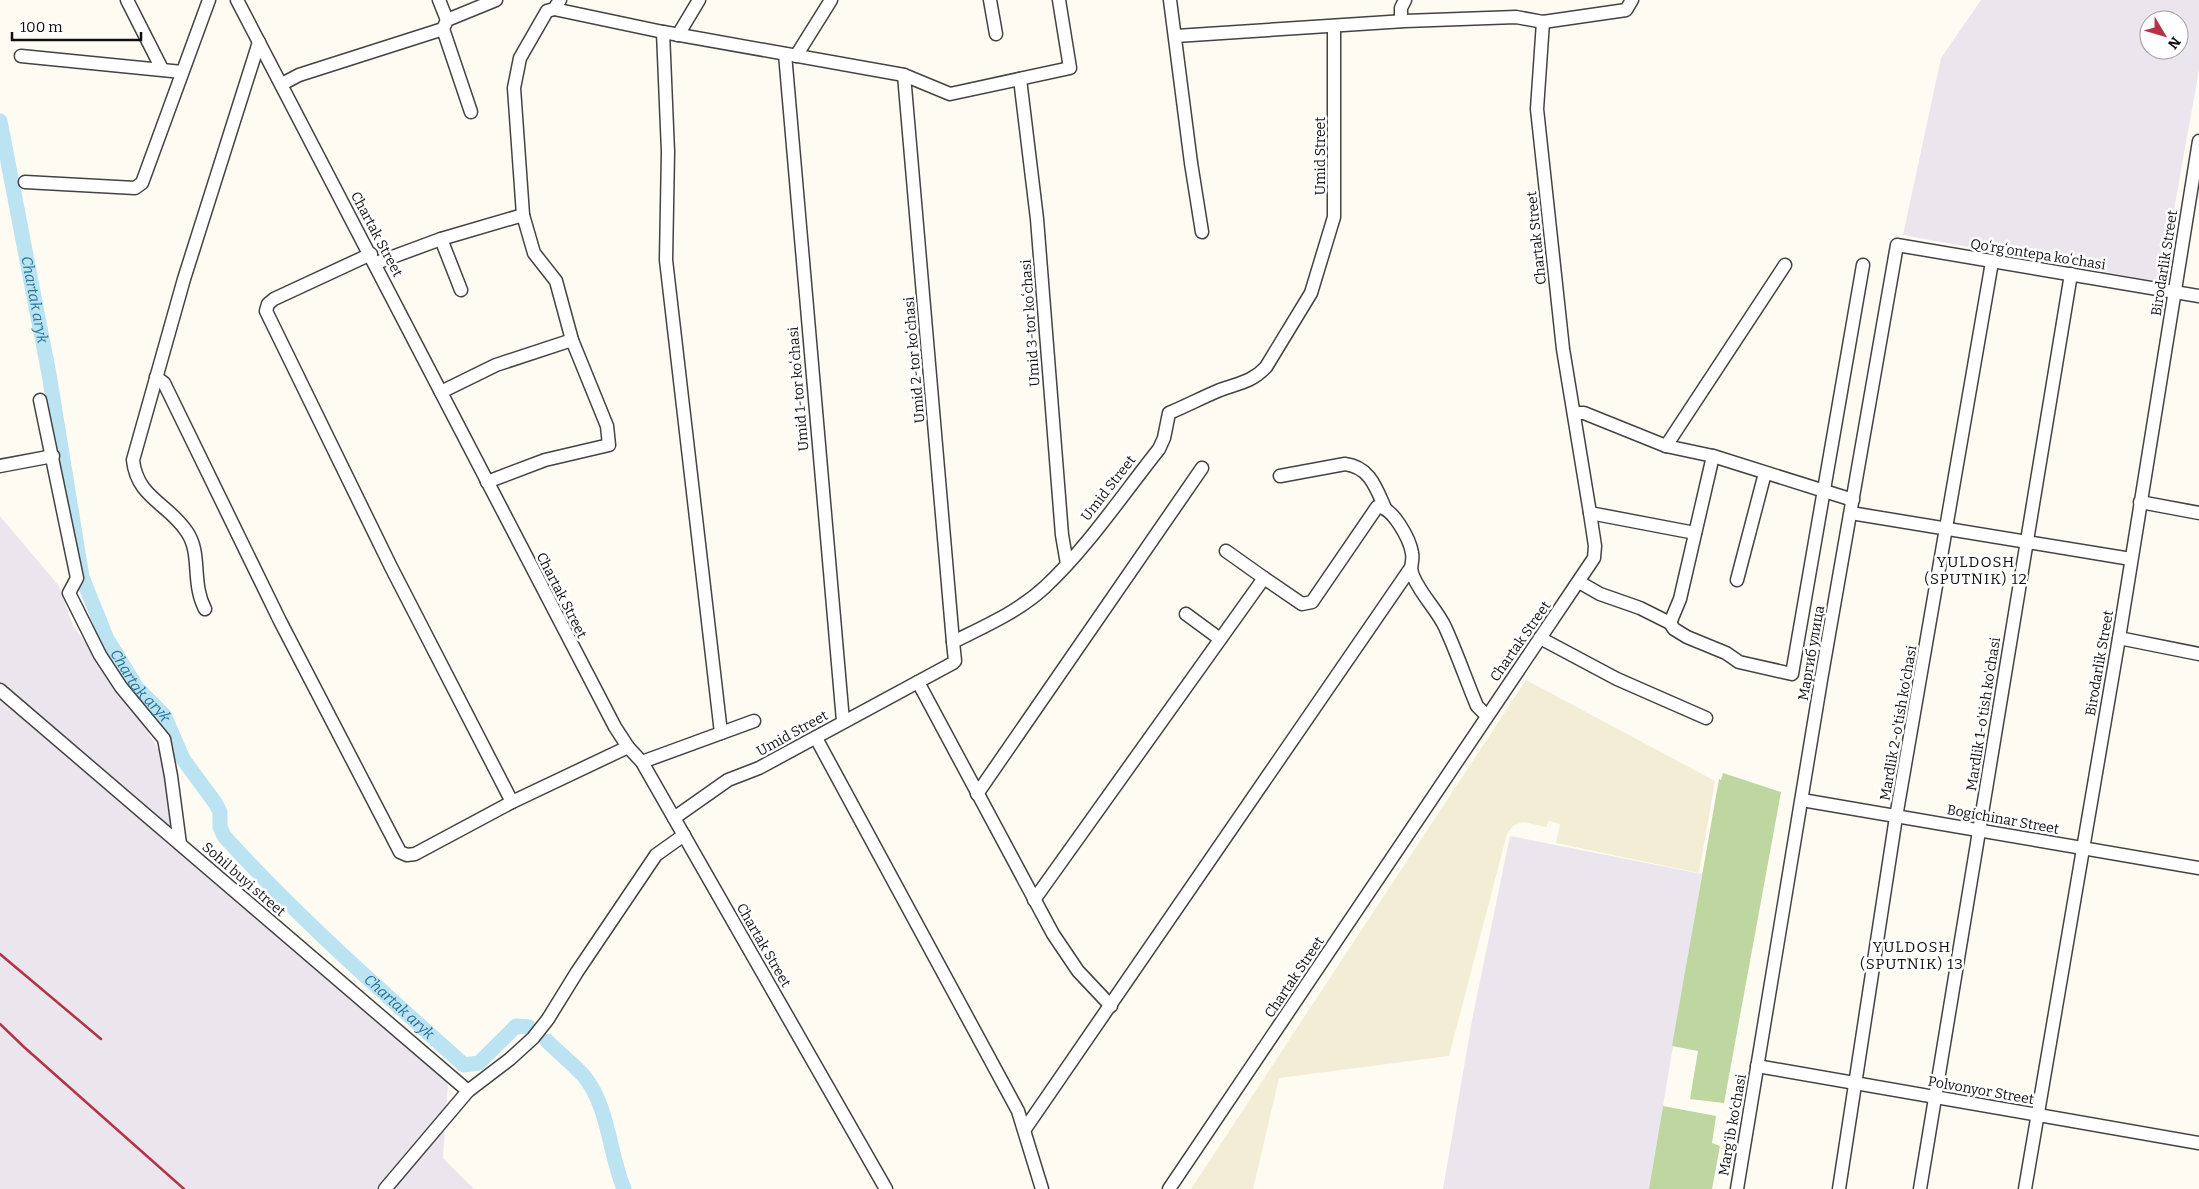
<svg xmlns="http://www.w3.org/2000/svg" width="2199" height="1189" font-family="Bitter,serif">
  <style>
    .industrial { fill: #ebe5ed; fill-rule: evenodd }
    .farmland { fill: #f3edd5 }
    .forest { fill: #bed69f }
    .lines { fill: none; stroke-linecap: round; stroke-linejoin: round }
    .river { stroke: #bce3f1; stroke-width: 15 }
    .minor-casing { stroke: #434343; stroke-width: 15 }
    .minor { stroke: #fff; stroke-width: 12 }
    .rail { stroke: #b53247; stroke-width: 2.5 }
    .labels { text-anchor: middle; stroke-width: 5; stroke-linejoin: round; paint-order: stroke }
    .street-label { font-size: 14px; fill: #101010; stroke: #fff }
    .water-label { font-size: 15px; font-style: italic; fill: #227298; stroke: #fff }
    .neighbourhood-label { font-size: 15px; letter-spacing: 1px; fill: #101010; stroke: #fff }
  </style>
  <rect width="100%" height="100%" fill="#fefbf3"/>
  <g class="industrial">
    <path d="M1981,0H2199V70L2161,282L1903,235L1941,58ZM2149,20H2179V50H2149Z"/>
    <path d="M0,516L59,586L73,626L131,703L169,768L175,826L162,839L448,1083L443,1158L474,1189H0Z"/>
    <path d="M1510,836L1702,874L1649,1189H1443L1473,1015Z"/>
  </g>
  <path class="farmland" d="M1526,680L1715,781L1699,873L1556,843L1560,824L1549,821L1546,827L1524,822L1514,825L1507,834L1449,1056L1279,1078L1253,1189H1191Z"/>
  <g class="forest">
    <path d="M1723,773L1781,792L1724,1103L1690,1099L1698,1051L1672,1046L1719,779L1721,780Z"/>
    <path d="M1663,1106L1716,1116L1712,1143L1720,1146L1712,1189H1649Z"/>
  </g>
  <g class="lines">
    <g class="river">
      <path id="s1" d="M0,121L49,374L82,577L107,639L137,688L164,715L183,759L216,804L220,812V827L224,836C298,918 382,991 464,1065L479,1063L516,1026L529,1027"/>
      <path d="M547,1041C559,1053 573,1064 584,1076C609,1107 609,1153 624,1189"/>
    </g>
    <defs>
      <g id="minor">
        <path d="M127,0L162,69"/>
        <path d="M237,0L615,727L628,747L642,762L886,1189"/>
        <path d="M439,0L447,20"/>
        <path d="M990,0L996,34"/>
        <path d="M1170,0L1191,163L1202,232"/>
        <path d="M554,9L663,32L904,75L950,94L1070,68L1059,0"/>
        <path d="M1401,21V8L1405,0"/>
        <path d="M443,29L471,112"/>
        <path d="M663,32L668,152L666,260L721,733"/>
        <path d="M678,35L699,0"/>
        <path d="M1176,36L1405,21L1516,17L1543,22L1626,10L1632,0"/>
        <path d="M785,54L843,721"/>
        <path d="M21,56L182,72"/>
        <path d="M796,56L831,0"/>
        <path d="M904,75L953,642"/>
        <path d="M1020,79L1037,219L1062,535L1067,564"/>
        <path d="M282,84L299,75L443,29L447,20L496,0"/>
        <path d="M25,182L135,188L142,183L209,0"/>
        <path d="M441,239L461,290"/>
        <path d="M371,254L274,299L268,304L266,311L391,567L512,802"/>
        <path d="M376,263L441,239L523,215"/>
        <path d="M156,377L164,383L280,621L400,852L407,855L415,854L512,802L628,747"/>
        <path d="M441,392L496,365L572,340"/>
        <path d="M40,400L77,578L69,593L100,655L121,687L164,739L171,776L180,844"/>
        <path d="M1574,413H1584L1666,446L1713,456L1853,500"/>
        <path d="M1666,446L1785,265"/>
        <path d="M0,466L53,456"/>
        <path d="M1280,476L1345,464C1370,467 1376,488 1385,508"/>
        <path d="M487,482L545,460L609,445L607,426L572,340L556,281L534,253L523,215L514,88L520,58L547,11L554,9L560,0"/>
        <path d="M2140,502L2199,513"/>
        <path d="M1590,513L1695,533"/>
        <path d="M1851,513L2131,559"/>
        <path d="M1226,551L1264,578"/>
        <path d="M1737,580L1765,473"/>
        <path d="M1579,582L1600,594L1640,608L1670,623L1674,629L1687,637L1726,653L1739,662L1792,674L1863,265"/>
        <path d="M205,609C191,582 202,554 187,532C168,503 137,498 133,460L184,279L259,42"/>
        <path d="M1186,614L1220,639"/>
        <path d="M1670,623L1680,599L1713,456"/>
        <path d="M1540,638L1617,679L1706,718"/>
        <path d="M2119,638L2199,654"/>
        <path d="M918,682L1053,934L1078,971L1111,1006"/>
        <path d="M0,690L468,1091"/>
        <path d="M816,738L1018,1111L1042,1189"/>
        <path d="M642,762L754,721"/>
        <path d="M977,794L1202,468"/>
        <path d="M1802,800L2199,868"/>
        <path d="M674,818L728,780L759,768L953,663L955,661L953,642C985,626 1018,612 1045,587C1087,548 1123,494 1159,449L1164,438L1169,413C1186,406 1203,397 1220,390C1239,383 1252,382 1266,367L1311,293L1334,217V26"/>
        <path d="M1034,900L1264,578L1302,604L1312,602L1377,507C1392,505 1410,540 1412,553C1414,563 1408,566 1414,578C1422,596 1437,610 1445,627C1457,653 1466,680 1477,706L1487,716"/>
        <path d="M1757,1066L2199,1143"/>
        <path d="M1025,1129L1410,569"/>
        <path d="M385,1189L468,1091L510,1059L533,1038L548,1019L577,972L656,855L684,835"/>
        <path d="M1169,1189L1594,558L1595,546L1590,513L1563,349L1537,109L1543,22"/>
        <path d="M1737,1189L1821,680L1897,245L2199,296"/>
        <path d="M1839,1189L1896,817L1992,262"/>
        <path d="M1920,1189L2071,274"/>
        <path d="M2025,1189L2119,638L2199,141"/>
      </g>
    </defs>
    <use href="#minor" class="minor-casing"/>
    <use href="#minor" class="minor"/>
    <g class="rail">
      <path d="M0,954L101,1039"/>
      <path d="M0,1024L24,1047L184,1189"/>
    </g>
  </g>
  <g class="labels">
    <g class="street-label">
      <text transform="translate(1320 156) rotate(-90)" y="5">Umid Street</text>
      <text transform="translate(377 234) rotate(62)" y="5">Chartak Street</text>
      <text transform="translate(1536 238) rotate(-96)" y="5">Chartak Street</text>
      <text transform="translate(2038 254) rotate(9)" y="5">Qoʻrgʻontepa koʻchasi</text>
      <text transform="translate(2164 263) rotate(-81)" y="5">Birodarlik Street</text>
      <text transform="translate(1030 323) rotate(-94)" y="5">Umid 3-tor koʻchasi</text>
      <text transform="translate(914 360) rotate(-95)" y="5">Umid 2-tor koʻchasi</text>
      <text transform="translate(798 389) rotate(-95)" y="5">Umid 1-tor koʻchasi</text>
      <text transform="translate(1108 488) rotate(-52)" y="5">Umid Street</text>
      <text transform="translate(562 595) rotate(63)" y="5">Chartak Street</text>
      <text transform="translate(1520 641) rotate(-55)" y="5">Chartak Street</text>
      <text transform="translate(1811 653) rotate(-80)" y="5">Маргиб улица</text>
      <text transform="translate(2099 663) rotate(-80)" y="5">Birodarlik Street</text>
      <text transform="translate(1983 714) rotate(-81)" y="5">Mardlik 1-o'tish ko'chasi</text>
      <text transform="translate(1898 723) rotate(-80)" y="5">Mardlik 2-o'tish ko'chasi</text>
      <text transform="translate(792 733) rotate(-29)" y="5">Umid Street</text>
      <text transform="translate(2003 819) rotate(10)" y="5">Bogichinar Street</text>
      <text transform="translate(244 879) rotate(41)" y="5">Sohil buyi street</text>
      <text transform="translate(764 945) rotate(60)" y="5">Chartak Street</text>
      <text transform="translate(1294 977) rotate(-56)" y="5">Chartak Street</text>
      <text transform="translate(1981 1090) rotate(10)" y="5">Polvonyor Street</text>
      <text transform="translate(1732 1125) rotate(-80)" y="5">Marg‘ib ko‘chasi</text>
    </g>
    <g class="water-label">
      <text dy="5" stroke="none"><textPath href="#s1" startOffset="182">Chartak aryk</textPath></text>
      <text dy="5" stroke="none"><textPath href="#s1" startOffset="588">Chartak aryk</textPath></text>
      <text dy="5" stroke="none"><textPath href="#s1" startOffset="1008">Chartak aryk</textPath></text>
    </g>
    <g class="neighbourhood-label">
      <text x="1976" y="567">YULDOSH<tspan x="1976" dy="17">(SPUTNIK) 12</tspan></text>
      <text x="1912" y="952">YULDOSH<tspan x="1912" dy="17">(SPUTNIK) 13</tspan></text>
    </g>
  </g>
  <g transform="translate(2164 35) rotate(128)"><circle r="24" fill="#ffffff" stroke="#9f9f9f"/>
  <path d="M0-4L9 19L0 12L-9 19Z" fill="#b53247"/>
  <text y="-8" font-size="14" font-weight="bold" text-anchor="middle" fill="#101010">N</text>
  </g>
  <path d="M12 32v8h129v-8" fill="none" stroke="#101010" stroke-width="2.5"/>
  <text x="20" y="32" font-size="15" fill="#101010" stroke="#ffffff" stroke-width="4" paint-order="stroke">100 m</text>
</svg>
